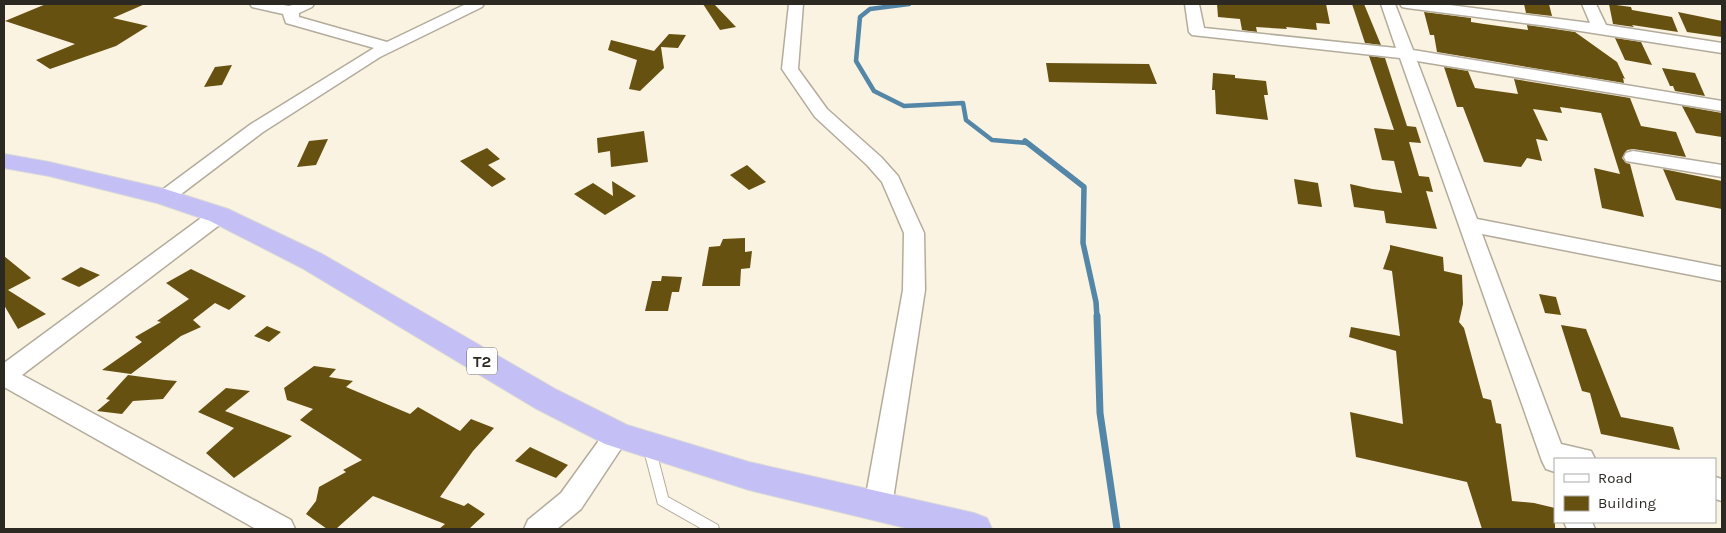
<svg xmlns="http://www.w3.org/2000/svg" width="1726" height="533" font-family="Karla,sans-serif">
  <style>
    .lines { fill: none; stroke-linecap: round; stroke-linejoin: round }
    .stream-far2 { stroke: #5386a7; stroke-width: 4.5 }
    .stream-far1 { stroke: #5386a7; stroke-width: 5.5 }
    .stream { stroke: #5386a7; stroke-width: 7 }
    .building { fill: #675111 }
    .lane-casing { stroke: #b3ac9c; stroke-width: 2 }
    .street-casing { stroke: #b3ac9c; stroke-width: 3 }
    .highway-casing { stroke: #d9d8d7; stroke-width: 2 }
    .lane { fill: #fff; fill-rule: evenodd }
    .street { fill: #fff; fill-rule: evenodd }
    .highway { fill: #c4bff5; fill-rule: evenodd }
    .labels { text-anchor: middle; stroke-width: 5; stroke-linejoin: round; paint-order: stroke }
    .shield { fill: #fff; stroke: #6b6965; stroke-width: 1 }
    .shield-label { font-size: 16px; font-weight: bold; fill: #2c2923 }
  </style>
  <rect width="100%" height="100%" fill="#faf3e2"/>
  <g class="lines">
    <path class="stream-far2" d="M909,4L870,9L860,17L856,61L874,91L904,106L963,103L966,120L992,140L1027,143"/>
    <path class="stream-far1" d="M1025,141L1084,187L1083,243L1096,302L1097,318"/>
    <path class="stream" d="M1097,316L1100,413L1117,529"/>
  </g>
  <g class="building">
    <path d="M46,4H145L113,18L148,26L116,46L50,69L36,60L75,44L5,21Z"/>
    <path d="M703,4H714L736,27L720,30Z"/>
    <path d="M1217,4H1326L1330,24L1316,23L1317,30L1286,27L1287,29L1256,27L1257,32L1242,30L1240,19L1218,17Z"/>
    <path d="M1352,4H1364L1381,45L1365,43Z"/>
    <path d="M1524,4H1549L1552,16L1526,13Z"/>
    <path d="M1609,4L1631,7L1632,10L1672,17L1678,32L1632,25L1634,27L1613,24Z"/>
    <path d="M1424,12L1471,18V22L1484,24L1528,30L1527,25L1575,32L1617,62L1625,79L1623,78L1624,83L1437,52L1434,35H1430Z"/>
    <path d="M1678,12L1722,21V37L1687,32Z"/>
    <path d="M669,34L686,35L678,48L661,47L664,68L640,91L629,89L637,60L608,50L611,40L654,51Z"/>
    <path d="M1615,38L1641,42L1652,65L1625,60Z"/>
    <path d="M1369,56L1385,58L1407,126L1416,127L1421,143L1409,142L1419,176L1429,177L1433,192L1426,191L1437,229L1386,223L1384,211L1354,207L1350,184L1372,189L1402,193L1394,161L1382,160L1374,128L1394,130Z"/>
    <path d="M1046,63L1149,64L1157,84L1049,82Z"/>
    <path d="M232,65L222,85L204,87L215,67Z"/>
    <path d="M1444,67L1468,71L1475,88L1518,94L1514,79L1630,98L1641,126L1676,132L1686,157L1633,149L1627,150L1622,158L1626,163L1630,164L1644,217L1602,208L1594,168L1620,174L1601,113L1560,107L1562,113L1533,109L1548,141L1536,139L1542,161L1527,158L1521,167L1484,162L1463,107H1457Z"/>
    <path d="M1662,68L1695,73L1705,96L1675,91L1673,86H1670Z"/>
    <path d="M1213,73L1235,75V78L1266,81L1268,95H1264L1268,120L1216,114L1215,90H1212Z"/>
    <path d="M1682,106L1722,113V137L1696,133Z"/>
    <path d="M644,131L648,162L611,167L610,151L598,153L597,138Z"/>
    <path d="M328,139L316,165L297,167L309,141Z"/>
    <path d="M487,148L500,159L488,165L506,179L492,187L460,161Z"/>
    <path d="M747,165L766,182L749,190L730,175Z"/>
    <path d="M1663,169L1722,181V209L1676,200Z"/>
    <path d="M1294,179L1318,183L1322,207L1298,204Z"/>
    <path d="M612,181L636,196L605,215L574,194L593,183L613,196Z"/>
    <path d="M745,238V252L752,251L750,268L741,269L740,286H702L709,247L720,246L723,239Z"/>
    <path d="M1390,245L1443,257L1444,271L1462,275L1463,304L1459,322L1464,328L1483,398L1491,400L1496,423L1501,424L1512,501L1534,503L1555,508V529H1482L1467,482L1356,457L1350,412L1403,424L1396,351L1349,337L1351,327L1400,336L1392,271L1383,269L1390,249Z"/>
    <path d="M4,256L31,278L8,290L46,314L18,329L4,305Z"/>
    <path d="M81,267L100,275L79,287L61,279Z"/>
    <path d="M191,269L246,296L229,310L215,303L193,320L201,327L181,336L131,374L102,370L142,342L135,337L161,322L157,321L189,299L166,283Z"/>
    <path d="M662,276L682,277L679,292H672L668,311H645L652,281H661Z"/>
    <path d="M1539,294L1556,297L1561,315L1545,313Z"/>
    <path d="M1561,325L1586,329L1621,417L1673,427L1680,450L1601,434L1590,393L1582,391Z"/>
    <path d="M267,326L281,332L269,342L254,336Z"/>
    <path d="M314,366L336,369L329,377L353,381L346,387L410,414L418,407L460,431L471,419L494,428L473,451L440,497L464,506L468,503L485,514L469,529H439L445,524L373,496L336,529H327L306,514L316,501L319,487L346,472L343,470L362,460L300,420L313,409L287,400L284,388Z"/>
    <path d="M128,375L165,380L177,381L163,399L133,401L122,414L97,411L110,400L106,399Z"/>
    <path d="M226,388L250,391L225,411L292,436L234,478L206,453L234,428L198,412Z"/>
    <path d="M530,447L568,465L556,478L515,461Z"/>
  </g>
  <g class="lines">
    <defs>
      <path id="lane" d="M649,442L653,443L655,447L668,497L718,525L719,529H702L658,504L643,447L645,443Z"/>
      <g id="street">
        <path d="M250,4H278L289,6L295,4H314L312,7L299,13V17L387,42L466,4H484L482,7L380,57L263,132L172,201L165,203L158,201L155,197L158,193L251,124L374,48L286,23L283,14L252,7Z"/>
        <path d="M789,4H803L798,69L827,109L881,157L898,176L924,233L925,290L892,506L888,514L878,518L868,514L864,506L903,290L904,233L882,182L867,165L815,117L782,69Z"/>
        <path d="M1185,4H1199L1204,28L1396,48L1381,4H1395L1413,50L1722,101V111L1417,61L1477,219L1722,267V281L1482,234L1561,444L1591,451L1595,459H1555V472L1546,469L1542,461L1400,58L1192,35L1189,32Z"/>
        <path d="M1400,4H1442L1590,23L1582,4H1596L1606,25L1722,43V53L1548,26L1407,8L1402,7Z"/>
        <path d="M1633,151L1722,165V177L1626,161L1624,157L1626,153Z"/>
        <path d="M219,209L226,210L229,215L226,220L22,375L291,520L295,529H256L4,387V363L212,210Z"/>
        <path d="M617,425L626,428L630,435L581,509L557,529H524L528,520L561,493L608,428Z"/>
        <path d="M1715,477L1722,479V501L1715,499Z"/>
        <path d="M1564,522H1592L1595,529H1567Z"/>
      </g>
      <path id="highway" d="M4,154L49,162L165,189L228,209L322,254L557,390L627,425L749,462L974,513L987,518L992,529H910L749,490L605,444L535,408L302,268L210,221L157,203L49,176L4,168Z"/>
    </defs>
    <use href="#lane" class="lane-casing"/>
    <use href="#street" class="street-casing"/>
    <use href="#highway" class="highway-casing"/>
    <use href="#lane" class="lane"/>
    <use href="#street" class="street"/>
    <use href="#highway" class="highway"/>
  </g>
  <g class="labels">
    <rect class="shield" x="467" y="347.5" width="30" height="27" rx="4"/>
    <g class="shield-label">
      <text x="482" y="367">T2</text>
    </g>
  </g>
  <rect width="1726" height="533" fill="none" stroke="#2c2923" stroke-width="10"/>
  <rect x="1554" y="458" width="162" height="65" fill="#ffffff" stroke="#aba9a7"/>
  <rect x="1564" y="474" width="25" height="8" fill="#ffffff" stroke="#aba9a7"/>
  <text x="1598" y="483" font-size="15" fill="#2c2923">Road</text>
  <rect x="1564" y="496" width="25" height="15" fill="#675111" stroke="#aba9a7"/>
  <text x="1598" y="508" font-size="15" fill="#2c2923">Building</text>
</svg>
